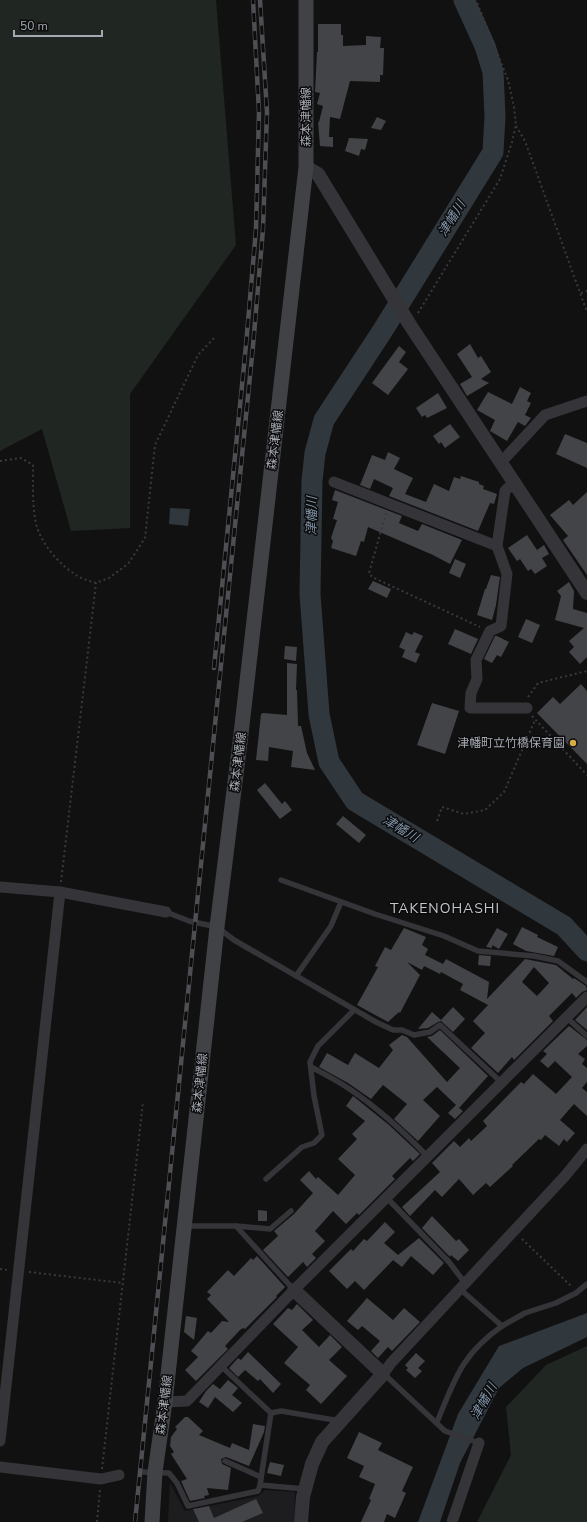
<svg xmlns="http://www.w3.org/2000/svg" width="587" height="1522" font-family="'Nunito Sans','Noto Sans JP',sans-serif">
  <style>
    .built { fill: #1d1d1f }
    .green { fill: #202621 }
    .water { fill: #30373d }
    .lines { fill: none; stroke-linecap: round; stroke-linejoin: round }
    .river { stroke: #30373d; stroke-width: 21 }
    .building { fill: #434447; fill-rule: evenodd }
    .path { stroke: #393a3e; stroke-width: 2; stroke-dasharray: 2 3; stroke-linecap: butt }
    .service { stroke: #353539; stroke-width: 5.5 }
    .minor { stroke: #353539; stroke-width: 11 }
    .tertiary { stroke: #353539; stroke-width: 14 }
    .secondary { stroke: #414246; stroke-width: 15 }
    .rail-casing { stroke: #4e4f53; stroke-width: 4.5 }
    .rail { stroke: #0c0c0d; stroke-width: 3; stroke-dasharray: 9; stroke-linecap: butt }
    .poi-dot { fill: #d9ad43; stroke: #0c0c0d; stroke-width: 1.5 }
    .labels { text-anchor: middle; stroke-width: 3; stroke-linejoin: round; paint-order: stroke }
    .street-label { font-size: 12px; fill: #a4a8b1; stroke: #0c0c0d }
    .poi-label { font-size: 12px; fill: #a4a8b1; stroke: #0c0c0d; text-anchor: end }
    .water-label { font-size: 13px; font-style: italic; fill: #7f93a8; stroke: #0c0c0d }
    .quarter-label { font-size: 14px; letter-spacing: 1px; fill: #c5c7ce; stroke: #0c0c0d }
  </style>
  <rect width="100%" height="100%" fill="#111112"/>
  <path class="built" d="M170,1483L185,1511L258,1496L265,1490L295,1492L294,1522H168Z"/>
  <g class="green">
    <path d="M0,0H216L236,245L130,394V528L71,531L42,429L0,451Z"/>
    <path d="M587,1346V1522H477L511,1455L506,1407L546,1365Z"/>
  </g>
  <g class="water">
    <path d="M170,508L190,509L188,526L169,524Z"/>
    <path d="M587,1313V1337L523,1368L499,1388L460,1463L440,1522H418L458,1414L499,1346Z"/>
  </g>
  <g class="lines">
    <path class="river" d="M464,0L485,46L493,72L495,116L493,152L383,330L324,420L315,453L312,481L310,594L319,714L329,762L355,801L564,926L587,951"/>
  </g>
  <g class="building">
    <path d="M318,24H341V35H343V46L366,45V36L381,37L380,48H384L383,75H380V82L350,81L340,119L330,117L329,137H333V147L320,146L318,122H319L323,106L317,104L320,93L315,92L317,52H318Z"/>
    <path d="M377,117L386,121L381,130L371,128Z"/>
    <path d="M349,138L368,139L365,150L361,149L359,156L345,151Z"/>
    <path d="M470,344L478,358L481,356L491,372L481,379L489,383L467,396L460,384L472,377L457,354Z"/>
    <path d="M399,346L406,352L399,362L408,369L388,395L372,383Z"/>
    <path d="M520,387L531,393L527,401L531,403L525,415L531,418L525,426L518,422L507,441L490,431L495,420L477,410L488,392L512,404Z"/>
    <path d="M438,393L447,408L427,418L425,415L422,417L416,408Z"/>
    <path d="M450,424L460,437L445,448L441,442L439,444L433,436Z"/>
    <path d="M565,434L587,443V468L556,454Z"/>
    <path d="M388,452L400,458L394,469L413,478L405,494L426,502L434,484L449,491L454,477L460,479L461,476L479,482V484L484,486L483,489L497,494L494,504L490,503L478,531L389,496L393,488L374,479L370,489L360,485L372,455L385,460Z"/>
    <path d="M335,490L402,516L399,523L418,531L422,524L462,540L450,564L433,555L368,527L364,542L361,541L356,556L331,548L333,541L331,538L337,520L333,519L338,502L332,500Z"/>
    <path d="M587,492V575L563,540L568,536L550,515L569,500L573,505Z"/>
    <path d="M527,535L537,550L544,545L549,554L542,558L547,566L535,574L531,569L528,571L520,559L517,561L508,548Z"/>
    <path d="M455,559L466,564L460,578L449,573Z"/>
    <path d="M491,575L500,577L496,605L492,620L477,615L485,589H486Z"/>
    <path d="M373,581L391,589L387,598L368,589Z"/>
    <path d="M569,582L574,591L573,609L587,613V657L580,664L569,652L574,647L569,641L584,628L555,620L561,596L557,591Z"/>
    <path d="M526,619L540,625L532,643L518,637Z"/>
    <path d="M455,629L478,639L471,654L448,644Z"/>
    <path d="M406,632L412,635L414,632L423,636L415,652L420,654L416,663L402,657L405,650L399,647Z"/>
    <path d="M495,636H497L509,642L501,657L497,655L492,663L484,659Z"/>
    <path d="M285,646L297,647L296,661L284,659Z"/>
    <path d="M287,663L297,664L296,690H297L298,726H301L307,753L315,770L291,767L293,751L269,747L268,761L256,760L261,714L263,713L287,715Z"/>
    <path d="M581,684L587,691V764L537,713L553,697L560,704Z"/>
    <path d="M432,703L459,711L445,754L417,745Z"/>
    <path d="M265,783L282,804L285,801L292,810L280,819L257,790Z"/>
    <path d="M343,816L366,835L359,843L336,824Z"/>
    <path d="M522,927L538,935L537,937L558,947L554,956L526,951L513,944Z"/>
    <path d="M404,928L426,937L422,945L428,949L425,955L443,964L446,959L489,982L487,999L525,959L556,965L573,979L574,978L586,986L587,990L582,992L576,998L572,993L549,1016L553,1021L514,1060L512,1057L498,1073L471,1048L485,1033L473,1021L488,1005L460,990L463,984L441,972L440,974L424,966L422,970L407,962L420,975L400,1013L399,1012L388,1022L357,1005L378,967L375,966L385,947L391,950ZM534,967L549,983L537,996L522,982Z"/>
    <path d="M497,928L508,934L499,949L492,945V948L486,947Z"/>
    <path d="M479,955L491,956L490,966L478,965Z"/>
    <path d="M453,1007L465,1019L453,1032L441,1021L438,1022L428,1028L418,1029L432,1012L441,1020Z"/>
    <path d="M587,1007V1030L575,1020Z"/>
    <path d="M569,1026L587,1040V1046L578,1054L585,1059L582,1064L587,1068V1082L582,1088L587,1092V1116L574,1104L560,1120L575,1133L567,1142L564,1139L559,1146L545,1135L541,1140L539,1139L512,1165L513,1166L490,1187L486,1183L473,1195L459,1179L442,1197L435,1190L410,1216L402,1207L440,1172L432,1163L454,1141L460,1147L469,1138L471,1141L487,1126L483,1121L521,1082L524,1084L533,1074L556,1094L572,1077L555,1061L548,1068L540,1061L547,1054L543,1051Z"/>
    <path d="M440,1030L488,1076L459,1108L463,1111L455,1119L448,1113L456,1105L437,1087L423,1100L440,1116L418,1141L394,1119L407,1104L383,1085L371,1099L348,1083L319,1067L327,1053L348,1065L355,1053L379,1068L393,1050L389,1045L402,1035L407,1037L447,1082L460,1068L427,1037L432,1036Z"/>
    <path d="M353,1096L389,1125L420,1154L413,1161L410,1158L392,1176L395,1179L359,1215L357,1213L346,1224L333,1211L315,1231L325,1241L312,1254L316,1258L307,1267L303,1262L288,1277L263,1250L278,1236L274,1231L294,1214L313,1193L300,1180L309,1171L316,1179L318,1177L338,1195L355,1175L338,1159L357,1139L352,1134L365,1121L346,1106Z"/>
    <path d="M258,1210L267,1211V1221H258Z"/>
    <path d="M432,1216L456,1241L459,1239L469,1250L458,1261L451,1255L450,1257L422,1228Z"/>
    <path d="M385,1222L395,1232L384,1243L398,1255L419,1238L444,1263L433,1275L411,1256L402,1267L393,1260L396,1257L364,1290L355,1281L347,1289L329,1271L351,1249L353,1251L364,1239L367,1241Z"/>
    <path d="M257,1256L285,1287L276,1296L277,1297L245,1329L243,1328L240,1330L225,1346L228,1349L196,1381L185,1370L198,1357L191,1351L208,1331L211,1333L222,1321L229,1322L207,1299L211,1295L207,1292L228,1270L234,1276L251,1258L253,1260Z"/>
    <path d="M367,1298L393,1320L404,1308L420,1322L392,1351L388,1347L378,1358L371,1351L380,1341L362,1326L358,1330L347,1321Z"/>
    <path d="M297,1304L313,1320L302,1330L319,1347L330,1335L342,1347L329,1360L347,1376L321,1404L306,1390L310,1385L284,1363L298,1347L273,1324L288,1308L292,1310Z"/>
    <path d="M186,1316L197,1318L194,1340L184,1332Z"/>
    <path d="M248,1352L281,1384L273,1393L260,1379L258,1381L245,1370L238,1377L229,1368L238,1358L241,1360Z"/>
    <path d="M416,1353L425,1361L418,1368L422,1371L415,1378L406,1370L408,1368L405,1365Z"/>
    <path d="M228,1380L238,1388L232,1395L242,1403L233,1412L215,1397L208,1408L199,1402L206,1391L213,1384L220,1389Z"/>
    <path d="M185,1417H188L203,1431L199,1435L230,1448L232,1443L249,1450L253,1424L265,1426L264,1432L249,1466L226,1457L221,1459L222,1464L231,1468L228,1490L207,1488L209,1495L204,1496L205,1498L190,1501L181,1481L187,1479L171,1454L174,1452L170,1446L171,1437L177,1429L175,1427Z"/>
    <path d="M359,1432L382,1443L378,1450L413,1467L402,1491L406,1493L395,1518L387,1514L384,1522H361L371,1500L369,1499L375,1484L359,1477L364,1466L347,1458Z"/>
    <path d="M270,1462L284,1465L281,1476L267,1473Z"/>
    <path d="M256,1499L263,1513L242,1522H199L193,1509L209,1506L214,1518Z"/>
  </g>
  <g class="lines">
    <g class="path">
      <path d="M516,126L525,141L587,312"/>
      <path d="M581,293L587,291"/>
      <path d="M418,313L500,179L512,142L516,125L514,107L508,80L476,0"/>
      <path d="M0,461L21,458L33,465C33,483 32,510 37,527C43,546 60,565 76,575C82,579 89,581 96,583L109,578L128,564L145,538L155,445L198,355L216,336"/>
      <path d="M386,513L369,573L372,577L480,627"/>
      <path d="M528,697L538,683L587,671"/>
      <path d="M532,716L587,775"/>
      <path d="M437,821L442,807L464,814L485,810L504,792L535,720"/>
      <path d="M61,882L96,583"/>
      <path d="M522,1239L571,1286"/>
      <path d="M0,1269L8,1270"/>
      <path d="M29,1272L123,1283"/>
      <path d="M102,1469L143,1102"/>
      <path d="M97,1522L100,1489"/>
    </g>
    <g class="service">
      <path d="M281,880L375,914L444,936L478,951L534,956L558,961L587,982"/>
      <path d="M166,912L189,921L217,927L234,940L376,1022L393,1030H402L414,1035L430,1032L440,1025L502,1083"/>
      <path d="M296,976L331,926L341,902"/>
      <path d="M567,1018L587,1036"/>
      <path d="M311,1067C324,1074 338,1081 351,1090C379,1109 404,1132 428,1157"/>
      <path d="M266,1179L302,1147L314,1143L322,1135L314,1096L310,1062L318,1046L354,1010"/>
      <path d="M387,1198L449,1262L465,1283"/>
      <path d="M185,1226H236L294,1290"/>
      <path d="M236,1226L270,1229L291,1211"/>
      <path d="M502,1326L525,1313L556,1303L576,1293L587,1284"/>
      <path d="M221,1366L271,1413"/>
      <path d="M384,1374L445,1431L479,1443"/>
      <path d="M437,1422C455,1379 461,1355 502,1326L460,1289"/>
      <path d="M225,1461L261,1477"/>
      <path d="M142,1472L169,1473L177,1483L188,1506L258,1491L260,1485L305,1489"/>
      <path d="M260,1485L271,1413L281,1411L340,1421"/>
    </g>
    <g class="minor">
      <path d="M500,461L506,457L545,415L587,401"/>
      <path d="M334,482L497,546"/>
      <path d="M514,482L505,491L497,546L507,574L501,626L490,631L476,660L477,679L471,693L470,708H527"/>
      <path d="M0,887L60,892L166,912"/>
      <path d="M383,1374L391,1363L565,1176L587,1149"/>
      <path d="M165,1402L187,1401L294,1290L587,997"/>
      <path d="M0,1441L60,892"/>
      <path d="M0,1467L101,1479L119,1475"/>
      <path d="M452,1522L479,1443"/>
    </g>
    <g class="tertiary">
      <path d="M306,167L318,174L410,325L587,593"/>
      <path d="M294,1290L383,1374L322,1442L312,1464L303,1497L301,1522"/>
    </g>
    <path class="secondary" d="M152,1522L155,1472L165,1402L217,927L241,734L306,167V0"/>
    <defs>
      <g id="rail">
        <path d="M214,668L246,345L256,229L259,112L253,0"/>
        <path d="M135,1522L253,346L263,229L267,112L260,0"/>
      </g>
    </defs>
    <use href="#rail" class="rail-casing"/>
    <use href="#rail" class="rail"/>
  </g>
  <circle class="poi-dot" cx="573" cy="743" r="4"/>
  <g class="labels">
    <g class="street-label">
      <text transform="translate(306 117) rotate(-90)" y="4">森本津幡線</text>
      <text transform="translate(275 440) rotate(-83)" y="4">森本津幡線</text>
      <text transform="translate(238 762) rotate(-83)" y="4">森本津幡線</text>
      <text transform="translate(200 1083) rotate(-84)" y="4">森本津幡線</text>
      <text transform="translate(164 1405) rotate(-83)" y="4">森本津幡線</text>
    </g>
    <g class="poi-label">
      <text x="565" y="747">津幡町立竹橋保育園</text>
    </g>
    <g class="water-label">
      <text transform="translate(451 218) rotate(-58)" y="5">津幡川</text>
      <text transform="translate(311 516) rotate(-89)" y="5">津幡川</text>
      <text transform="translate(401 828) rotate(31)" y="5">津幡川</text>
      <text transform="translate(483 1401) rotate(-60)" y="5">津幡川</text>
    </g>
    <g class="quarter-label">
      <text x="445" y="913">TAKENOHASHI</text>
    </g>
  </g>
  <path d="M14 30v6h88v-6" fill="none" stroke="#a4a8b1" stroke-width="2"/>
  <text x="20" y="30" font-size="12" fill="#a4a8b1" stroke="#0c0c0d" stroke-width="3" paint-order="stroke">50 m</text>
</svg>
